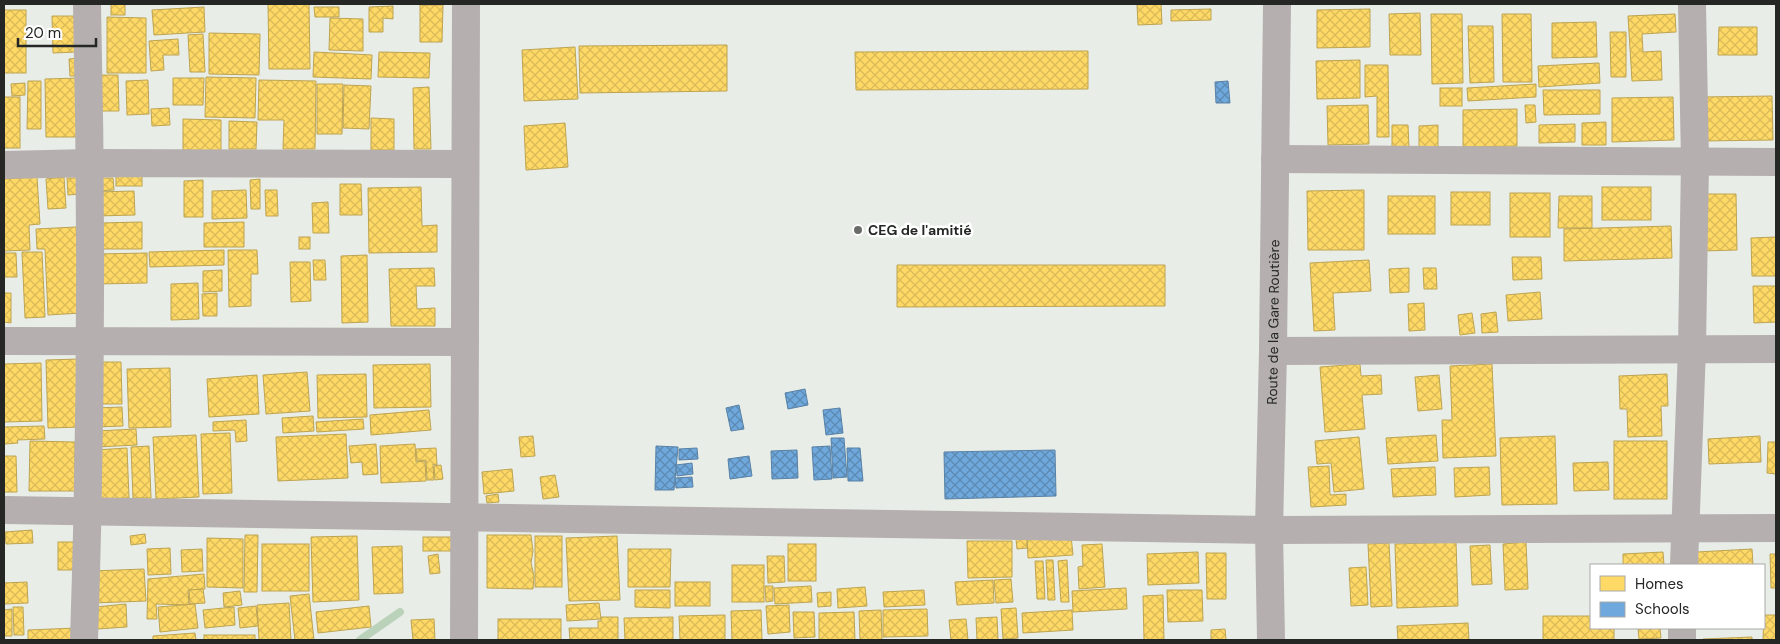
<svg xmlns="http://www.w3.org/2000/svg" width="1780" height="644" font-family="'DM Sans',sans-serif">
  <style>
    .homes { fill: url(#homes-cross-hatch); stroke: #bda452 }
    .schools { fill: url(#schools-cross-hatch); stroke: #5881a5 }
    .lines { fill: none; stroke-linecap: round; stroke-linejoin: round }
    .stream { stroke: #bbd2ba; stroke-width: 8 }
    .minor { stroke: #b5afaf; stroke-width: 28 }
    .poi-dot { fill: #696c68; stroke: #fff; stroke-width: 2 }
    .labels { text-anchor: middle; stroke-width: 5; stroke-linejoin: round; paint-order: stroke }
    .poi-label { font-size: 14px; font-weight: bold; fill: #242724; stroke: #fff; text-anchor: start }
    .street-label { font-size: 14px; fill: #242724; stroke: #fff }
  </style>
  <defs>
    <pattern id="homes-cross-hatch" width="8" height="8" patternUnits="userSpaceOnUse" patternTransform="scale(1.25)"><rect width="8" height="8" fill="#ffd966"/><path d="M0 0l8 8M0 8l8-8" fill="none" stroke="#daba58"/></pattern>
    <pattern id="schools-cross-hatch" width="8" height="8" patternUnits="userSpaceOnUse" patternTransform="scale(1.25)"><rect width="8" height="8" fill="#6fa8dc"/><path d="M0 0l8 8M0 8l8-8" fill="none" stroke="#5b89b2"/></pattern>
  </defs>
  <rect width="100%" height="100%" fill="#e8ede7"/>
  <g class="homes">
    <rect x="111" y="4" width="14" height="11"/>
    <path d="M268,4H309L310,69H269Z"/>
    <path d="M1161,4L1162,24L1138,25L1137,5Z"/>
    <path d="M420,5H443L442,42H420Z"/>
    <path d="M393,6V19L383,18V32H369V7Z"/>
    <path d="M204,7L205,32L154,35L152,10Z"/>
    <path d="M314,7H339V17H315Z"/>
    <path d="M1211,9V20L1171,21V10Z"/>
    <path d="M1370,9V47L1317,48V10Z"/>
    <rect x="4" y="10" width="22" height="63"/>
    <path d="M1420,13L1421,55H1390L1389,14Z"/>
    <path d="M1431,14H1462L1463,83L1432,84Z"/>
    <path d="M1502,14H1531L1532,82H1503Z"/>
    <path d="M1675,14L1676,32L1642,34L1643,52L1661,51L1662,80L1632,81L1628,16Z"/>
    <path d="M52,16H76L77,52L53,53Z"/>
    <path d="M107,17L146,18V73H107Z"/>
    <path d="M330,18L363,19V51L329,50Z"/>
    <path d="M1596,22L1597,57L1552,58V23Z"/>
    <path d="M1468,26H1493L1494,82L1470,83Z"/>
    <path d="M1719,27H1757V55H1718Z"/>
    <path d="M1610,32H1626V77H1611Z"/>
    <path d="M209,33L260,34L259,75L209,74Z"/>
    <path d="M203,34L205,72H190L188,35Z"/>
    <path d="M178,39L179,55H163L164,70L151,71L149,41Z"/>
    <path d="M727,45V91L580,93L579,46Z"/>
    <path d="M575,47L578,99L524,101L522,50Z"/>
    <path d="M1088,51V89L856,90L855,52Z"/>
    <path d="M314,52L372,55L371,79L313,77Z"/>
    <path d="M379,52L430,53L429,78L378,77Z"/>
    <path d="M80,58V76H70L69,59Z"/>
    <path d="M1360,60V98L1317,99L1316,61Z"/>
    <path d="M1599,63L1600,83L1539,87L1538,66Z"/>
    <path d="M1365,65H1388L1389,137H1377V96L1365,97Z"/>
    <path d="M96,75H118L119,111H96Z"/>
    <path d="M206,77L256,78L255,118L205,117Z"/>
    <path d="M80,78L81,137H46L45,79Z"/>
    <path d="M173,78H204L203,105H173Z"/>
    <path d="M148,80L149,114L127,115L126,81Z"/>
    <path d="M259,80L316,81L315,149H283L284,120H258Z"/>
    <path d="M28,81H41V129H27Z"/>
    <path d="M25,83V95L12,96L11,84Z"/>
    <path d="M317,84H343L342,134H317Z"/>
    <path d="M1536,84V97L1468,101L1467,88Z"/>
    <path d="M344,85L371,86L369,129L343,128Z"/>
    <path d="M429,87L431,149H414L413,88Z"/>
    <rect x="1440" y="88" width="22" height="18"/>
    <path d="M1543,90H1600V114L1544,115Z"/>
    <path d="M1772,96L1773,140L1702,141L1701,97Z"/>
    <rect x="4" y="97" width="16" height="51"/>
    <path d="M1673,97L1674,140L1612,142V98Z"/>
    <path d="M1368,105L1369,144L1328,145L1327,106Z"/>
    <path d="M1525,105H1535L1536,122L1526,123Z"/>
    <path d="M169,108L170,125L152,126L151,109Z"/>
    <path d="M1517,109V146L1463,147V110Z"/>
    <path d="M371,118L394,119V150H371Z"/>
    <path d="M183,119L221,120V151L183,150Z"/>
    <path d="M229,121L257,122L256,149H229Z"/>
    <path d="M1606,122V145H1582V123Z"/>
    <path d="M565,123L568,167L526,170L524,126Z"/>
    <path d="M1575,124V142L1539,143V125Z"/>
    <path d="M1392,125H1408L1409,148H1392Z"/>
    <path d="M1438,125V147H1419V126Z"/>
    <rect x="116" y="175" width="26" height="11"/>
    <path d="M37,177L40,224L29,225L30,250L4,251V179Z"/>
    <path d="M64,177L66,208L48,209L46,179Z"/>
    <path d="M67,178H79L80,194L68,195Z"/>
    <path d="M93,178H113L114,190L94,191Z"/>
    <path d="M260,179V209H251L250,180Z"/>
    <path d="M203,180V217H184V181Z"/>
    <path d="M340,184H361L362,215H340Z"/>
    <path d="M421,187L422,226L437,225V252L369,253L368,188Z"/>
    <rect x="1602" y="187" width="49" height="33"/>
    <path d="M246,190L247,218L212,219V191Z"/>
    <path d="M265,190H277L278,216H266Z"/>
    <path d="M1364,190V250H1308L1307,191Z"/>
    <path d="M134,191L135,215L96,216V192Z"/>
    <rect x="1451" y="192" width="39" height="33"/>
    <rect x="1510" y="193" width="40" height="44"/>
    <path d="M1701,194H1736L1737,250L1702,251Z"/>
    <rect x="1388" y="196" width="47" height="38"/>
    <path d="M1559,196H1592V228H1558Z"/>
    <path d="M328,202L329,233H313L312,203Z"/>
    <path d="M142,222V249H101L100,223Z"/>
    <path d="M244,222V247H204V223Z"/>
    <path d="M1671,226L1672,258L1564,261V229Z"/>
    <path d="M76,227L81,313L48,315L45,249H37L36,229Z"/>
    <rect x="299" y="237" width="11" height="12"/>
    <path d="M1776,237V276H1752L1751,238Z"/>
    <path d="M224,250V265L150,267L149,252Z"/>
    <path d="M228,250H257L258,274H251V306L229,307Z"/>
    <path d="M22,252H42L45,317L25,318Z"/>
    <path d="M4,253H16L17,277H4Z"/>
    <path d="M147,253V283L97,284V254Z"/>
    <path d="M367,255L368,322L342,323L341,256Z"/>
    <path d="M1512,257H1541L1542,279L1513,280Z"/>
    <path d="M313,260H325L326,280H314Z"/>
    <path d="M1369,260L1371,291L1333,293L1335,330L1314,331L1310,263Z"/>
    <path d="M290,262H310L311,301L291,302Z"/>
    <path d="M897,265H1165V306L897,307Z"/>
    <path d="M434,268L435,286H416L417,309L435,308V326H391L389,269Z"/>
    <path d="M1409,268V292L1390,293L1389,269Z"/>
    <path d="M1423,268H1436L1437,289H1424Z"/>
    <path d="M222,270V291L203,292V271Z"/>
    <path d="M198,283L199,319L171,320V284Z"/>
    <path d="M1753,286H1776V322L1754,323Z"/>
    <path d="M1540,292L1542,319L1508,321L1506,295Z"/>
    <path d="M4,293H11V323L4,322Z"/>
    <path d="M217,293V316H203L202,294Z"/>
    <path d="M1424,303L1425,330L1409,331L1408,304Z"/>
    <path d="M1496,312L1498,332L1482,333L1481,314Z"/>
    <path d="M1472,313L1475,333L1460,335L1458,315Z"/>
    <path d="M79,359L81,427L48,428L46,360Z"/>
    <path d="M93,362H121L122,404H94Z"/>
    <path d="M41,363L42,421L4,422V364Z"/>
    <path d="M430,364L431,407L374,408L373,365Z"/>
    <path d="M1360,364L1361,376L1381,375L1382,394L1362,395L1365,429L1325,432L1320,367Z"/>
    <path d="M1492,364L1496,456L1443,458L1442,420H1452L1450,366Z"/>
    <path d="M170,368L171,427L129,428L127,369Z"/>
    <path d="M307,372L310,411L266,414L263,375Z"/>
    <path d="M366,374L367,417L318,418L317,375Z"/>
    <path d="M1667,374L1668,406H1661L1662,436L1628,437L1627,409H1620L1619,376Z"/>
    <path d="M257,375L259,414L209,417L207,379Z"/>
    <path d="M1439,375L1442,409L1418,411L1415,377Z"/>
    <path d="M122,407L123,426L96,427L95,408Z"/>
    <path d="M429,410L431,430L371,435L370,415Z"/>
    <path d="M313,416L314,431L283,433L282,418Z"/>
    <path d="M363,419L364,429L317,432L316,422Z"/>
    <path d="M246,420L247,441L236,442L235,430L213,431V422Z"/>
    <path d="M44,426L45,439L17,440L18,443L4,444V427Z"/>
    <path d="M136,429L137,445L97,447L96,431Z"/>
    <path d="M230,433L232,493L203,494L201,434Z"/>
    <path d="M346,434L348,478L278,481L276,437Z"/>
    <path d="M196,435L199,497L156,499L153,437Z"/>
    <path d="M1436,435L1438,461L1388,464L1386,438Z"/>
    <path d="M533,436L535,456L521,457L519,437Z"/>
    <path d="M1555,436L1557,504L1502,505L1500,438Z"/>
    <path d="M1760,436L1761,462L1709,464L1708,439Z"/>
    <path d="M1359,437L1364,489L1334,492L1331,463L1317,464L1315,441Z"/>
    <path d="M30,441L75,442V491H29Z"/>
    <rect x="1614" y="441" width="53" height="58"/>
    <path d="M1768,442H1776V474L1767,473Z"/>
    <path d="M376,444L378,474L363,475L362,462L351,463L349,446Z"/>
    <path d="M415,444L416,462L425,461L426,481L381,483L380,446Z"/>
    <path d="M149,446L151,498H133L131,447Z"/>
    <path d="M127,448L129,498L97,499L95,450Z"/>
    <path d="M436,448L437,465L433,464L434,480H427L426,460L417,461L416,449Z"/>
    <path d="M4,456H16L17,492H4Z"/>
    <path d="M1608,462L1609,490L1574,491L1573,463Z"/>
    <path d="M441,465L443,479L435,480L434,466Z"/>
    <path d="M1329,466L1330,495L1346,494V505L1311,507L1308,467Z"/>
    <path d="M1435,467L1436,495L1393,497L1391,469Z"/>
    <path d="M1489,467L1490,495L1455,497L1454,468Z"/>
    <path d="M512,469L514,491L484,494L482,472Z"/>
    <path d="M555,475L559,497L543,499L540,477Z"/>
    <path d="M498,494L499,502L487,503L486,496Z"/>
    <path d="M32,530L33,543L6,544L5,532Z"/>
    <path d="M145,534L146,543L131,545L130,536Z"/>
    <path d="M245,535H258L257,592H244Z"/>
    <path d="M487,535H531L533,551L531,563L534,576L533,589L487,588Z"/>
    <path d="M357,536L359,600L313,602L311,537Z"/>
    <rect x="535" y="536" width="27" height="51"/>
    <path d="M617,536L620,600L569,601L566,538Z"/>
    <path d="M1071,536L1073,555L1028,558L1027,538Z"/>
    <rect x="423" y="537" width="29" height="14"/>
    <path d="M207,538L243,539V588L207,587Z"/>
    <path d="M1016,539H1027V548L1017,549Z"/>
    <path d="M967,541H1012V577L968,578Z"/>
    <rect x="58" y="542" width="23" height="28"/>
    <path d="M1456,542L1458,606L1397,608L1395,544Z"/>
    <path d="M1526,542L1528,589L1505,590L1503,544Z"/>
    <path d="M1389,543L1392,606L1371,607L1368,544Z"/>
    <rect x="262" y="544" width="47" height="47"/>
    <rect x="788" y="544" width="28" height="37"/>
    <path d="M1102,544L1105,587L1079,589L1078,567L1083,566L1082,545Z"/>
    <path d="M1490,545L1492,584L1472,585L1470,546Z"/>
    <path d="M402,546L403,593L374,594L372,547Z"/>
    <path d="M170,548L171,574L148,575L147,549Z"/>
    <path d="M202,549L203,571L182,572L181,550Z"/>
    <path d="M628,549H671L670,587H628Z"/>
    <path d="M1752,549L1753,565H1698L1697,552Z"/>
    <path d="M1198,552L1199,583L1148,585L1147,554Z"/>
    <path d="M1663,552L1664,565H1623V554Z"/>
    <path d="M1206,553H1226V599H1207Z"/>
    <path d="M438,554L440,573L430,574L428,556Z"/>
    <path d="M1770,554H1776V588H1771Z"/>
    <path d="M767,556H784L785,582L768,583Z"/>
    <path d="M1046,560H1053L1055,600H1048Z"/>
    <path d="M1067,560L1069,602H1061L1058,561Z"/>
    <path d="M1035,561H1043L1045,599H1037Z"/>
    <rect x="732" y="565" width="32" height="37"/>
    <path d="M1366,567L1368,605L1351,606L1349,568Z"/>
    <path d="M144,569L146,601L94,603L92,571Z"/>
    <path d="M204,574L205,589L188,590L189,605L156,604L157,619H147L148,579Z"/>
    <path d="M1011,579L1013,602L996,603L994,580Z"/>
    <path d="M993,580L994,603L957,605L955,582Z"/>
    <path d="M27,582L28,603L4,604V583Z"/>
    <rect x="675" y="582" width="35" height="24"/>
    <path d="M765,586H773V601L766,602Z"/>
    <path d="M811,586L812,602L775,604L774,588Z"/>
    <path d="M865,587L867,606L838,608L837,589Z"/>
    <path d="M1126,588L1127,609L1073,612L1072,591Z"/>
    <path d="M203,589L205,603L190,604L189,590Z"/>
    <path d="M635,590H670V608L635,607Z"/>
    <path d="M924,590L925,605L884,607L883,592Z"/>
    <path d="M1167,590H1202L1203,621L1168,622Z"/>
    <path d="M240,591L242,605L224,607L223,593Z"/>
    <path d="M831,592V606L818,607L817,593Z"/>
    <path d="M309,594L314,640H295L290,596Z"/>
    <path d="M1163,595L1164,640H1144L1143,596Z"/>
    <path d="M289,603L291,640H259L257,605Z"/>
    <path d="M599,603L601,619L567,621L566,605Z"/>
    <path d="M126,604L127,627L97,629L95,607Z"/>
    <path d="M195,604L198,628L160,632L158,607Z"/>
    <path d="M789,605L790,632L768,634L766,606Z"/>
    <path d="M256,606L258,626L240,628L238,608Z"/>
    <path d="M369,606L371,627L318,633L316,612Z"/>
    <path d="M13,607H23L24,635H14Z"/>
    <path d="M234,607L235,625L205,628L203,610Z"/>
    <path d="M1016,608L1018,638L1003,639L1001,609Z"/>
    <path d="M12,609V636H4V610Z"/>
    <path d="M927,609L928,636L883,637V610Z"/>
    <path d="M761,610L762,640H732L731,611Z"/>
    <path d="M881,610L882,640H860L859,611Z"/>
    <path d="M1072,610L1073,630L1023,633L1022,613Z"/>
    <path d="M793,612H814L815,637L794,638Z"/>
    <path d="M854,612L855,640H819V613Z"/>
    <path d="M725,615V640H680L679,616Z"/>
    <path d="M1764,615H1776V640H1763Z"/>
    <path d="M1543,616H1591V628H1614V640H1543Z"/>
    <path d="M601,617H618V640H570L569,628H598V621H601Z"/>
    <path d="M673,617V640H625L624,618Z"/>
    <path d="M997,617L998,640H977L976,618Z"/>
    <path d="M434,619L435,640H413L411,620Z"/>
    <rect x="498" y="619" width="63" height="21"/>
    <path d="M966,619L968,640H951L949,620Z"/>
    <path d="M1468,623L1469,640H1398L1397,626Z"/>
    <path d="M76,628L77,640H28V630Z"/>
    <path d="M1638,628H1660L1661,638L1639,639Z"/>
    <path d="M1225,629L1226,640H1211V630Z"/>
    <path d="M195,633L196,640H153V636Z"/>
    <rect x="204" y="635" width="51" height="5"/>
    <path d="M1752,637V640H1703V639Z"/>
  </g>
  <g class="schools">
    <path d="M1228,81L1230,103H1216L1215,82Z"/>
    <path d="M805,389L808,405L788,409L785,393Z"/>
    <path d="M739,405L744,429L731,431L726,408Z"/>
    <path d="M840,408L843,433L826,435L823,410Z"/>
    <path d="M831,438H844L847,477L833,478Z"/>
    <path d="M656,446L678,447L674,490H655Z"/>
    <path d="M830,446L832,479L814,480L812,447Z"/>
    <path d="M697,448L698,459L679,460V449Z"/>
    <path d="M847,448H860L863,481H848Z"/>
    <path d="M797,450L798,478L772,479L771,451Z"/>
    <path d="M1055,450L1056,496L945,499L944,452Z"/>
    <path d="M749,456L752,476L730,479L728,459Z"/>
    <path d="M692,463L693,474L677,476L676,465Z"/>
    <path d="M692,477L693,487L676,488L675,478Z"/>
  </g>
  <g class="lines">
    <path class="stream" d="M360,640L400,612"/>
    <g class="minor">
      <path d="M1275,159L1776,162"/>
      <path d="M4,165L90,163L465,164"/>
      <path d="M4,341L465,342"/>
      <path d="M1273,351L1776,349"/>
      <path d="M4,510L1269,530L1776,528"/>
      <path d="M1684,565L1692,348L1695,162L1692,4"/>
      <path d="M84,640C91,428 92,216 87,4"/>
      <path d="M464,640L466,4"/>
      <path id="s1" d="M1271,640L1269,530L1273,351L1277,4"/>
      <path d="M1682,640V628"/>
    </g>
  </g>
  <circle class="poi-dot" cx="858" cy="230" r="5"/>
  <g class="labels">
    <g class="poi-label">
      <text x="868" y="235">CEG de l'amitié</text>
    </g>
    <g class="street-label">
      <text dy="5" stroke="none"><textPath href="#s1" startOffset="318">Route de la Gare Routière</textPath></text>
    </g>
  </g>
  <rect width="1780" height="644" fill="none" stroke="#242724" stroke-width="10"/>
  <rect x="1590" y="564" width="175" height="65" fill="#ffffff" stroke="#a7a9a7"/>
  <rect x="1600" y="576" width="25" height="15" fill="#ffd966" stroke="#a7a9a7"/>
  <text x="1635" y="589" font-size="15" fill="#242724">Homes</text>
  <rect x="1600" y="602" width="25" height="15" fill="#6fa8dc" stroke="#a7a9a7"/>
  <text x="1635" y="614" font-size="15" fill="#242724">Schools</text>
  <path d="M18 38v8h78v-8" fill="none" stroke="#242724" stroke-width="2.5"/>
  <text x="25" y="38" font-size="15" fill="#242724" stroke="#ffffff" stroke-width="4" paint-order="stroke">20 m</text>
</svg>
